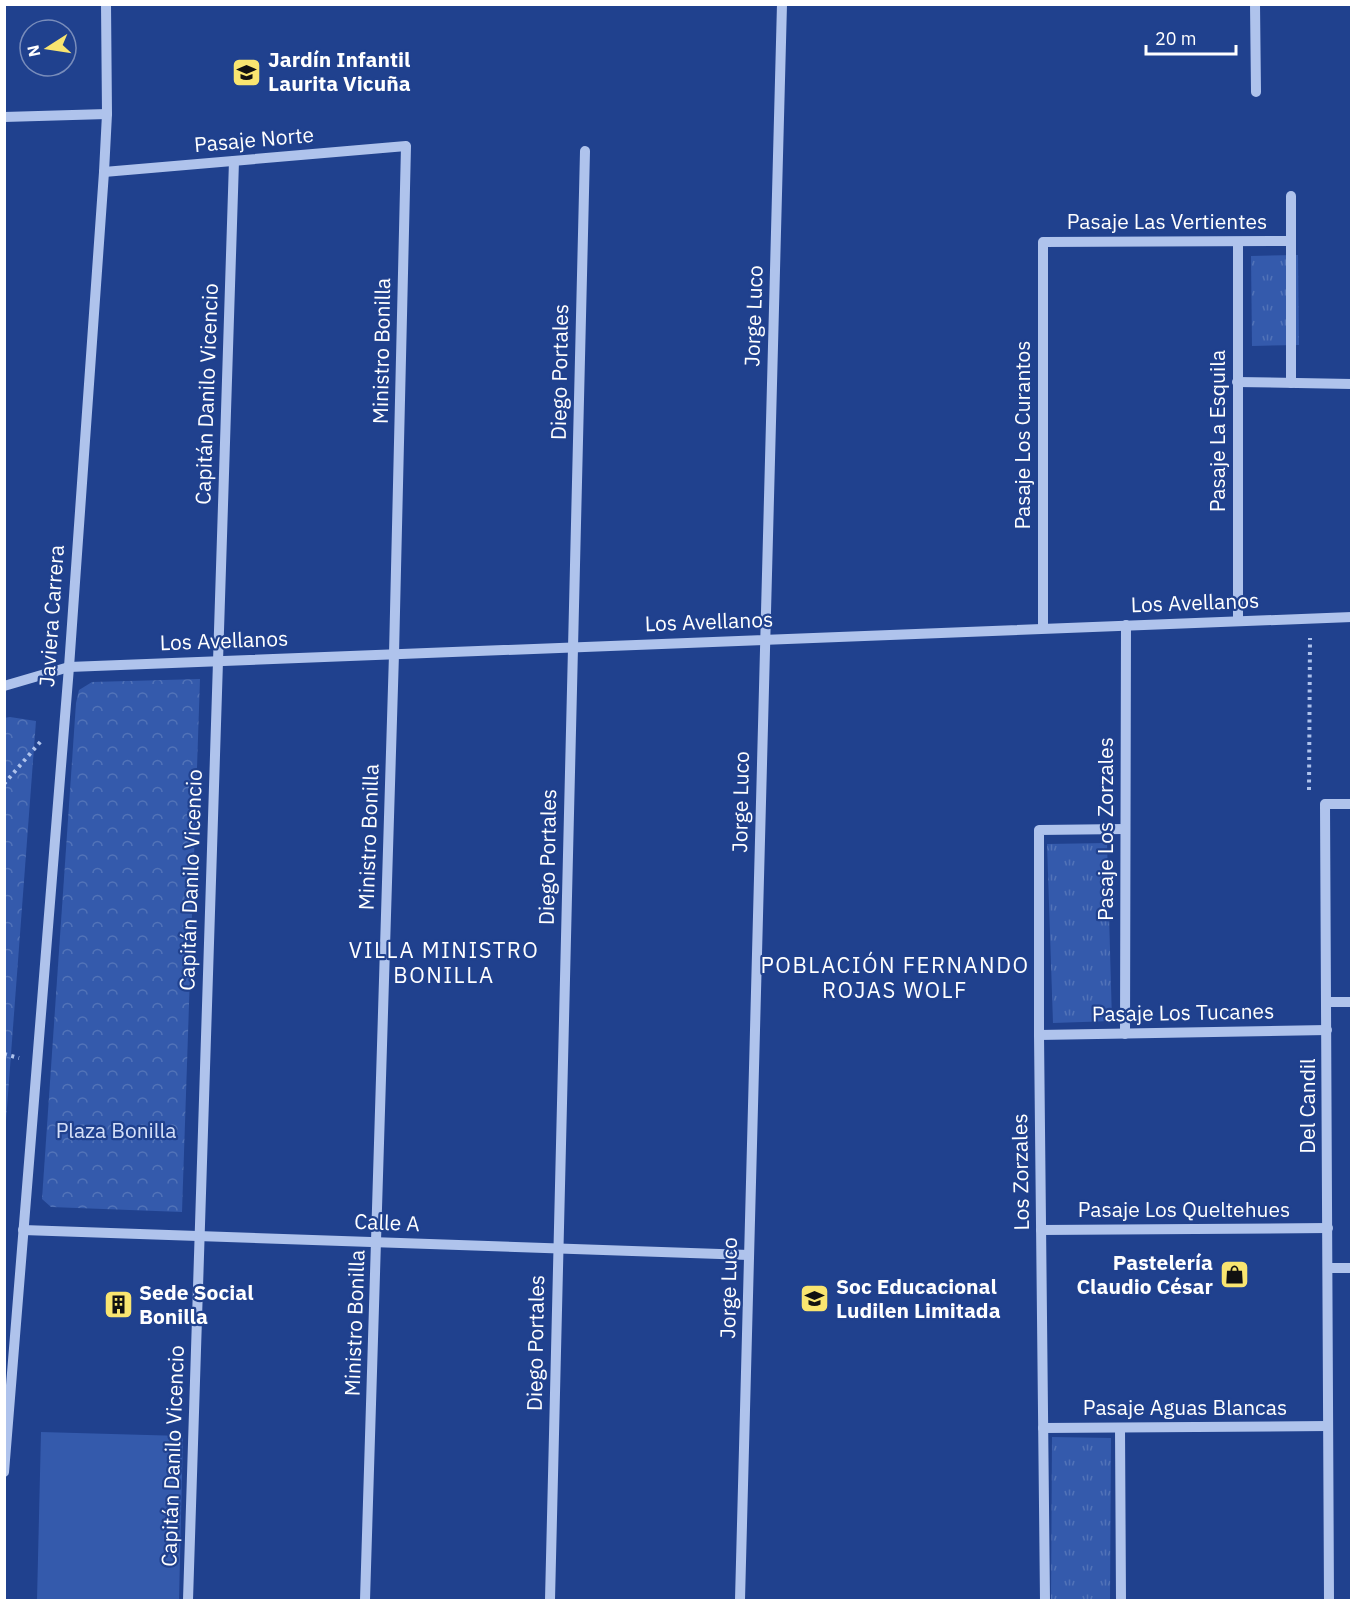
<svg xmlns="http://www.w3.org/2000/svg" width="1356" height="1605" font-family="'IBM Plex Sans',sans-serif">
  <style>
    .grass { fill: url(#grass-tufts) }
    .park { fill: url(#park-crowns) }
    .pitch { fill: #345aac }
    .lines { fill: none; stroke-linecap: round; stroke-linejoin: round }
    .path { stroke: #afc3ec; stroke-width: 4; stroke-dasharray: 3 4.5; stroke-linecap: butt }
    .minor { stroke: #afc3ec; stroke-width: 10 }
    .labels { text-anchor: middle; stroke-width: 4.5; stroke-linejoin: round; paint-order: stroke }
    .poi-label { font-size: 21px; font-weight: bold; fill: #fff; stroke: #20418e; text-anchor: start }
    .street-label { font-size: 21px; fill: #fff; stroke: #20418e }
    .park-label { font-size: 21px; fill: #d5e0f9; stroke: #20418e }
    .neighbourhood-label { font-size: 22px; letter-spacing: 1.5px; fill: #fff; stroke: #20418e }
  </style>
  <defs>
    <pattern id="grass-tufts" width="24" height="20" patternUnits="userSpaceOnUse" patternTransform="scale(1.5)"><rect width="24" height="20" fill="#345aac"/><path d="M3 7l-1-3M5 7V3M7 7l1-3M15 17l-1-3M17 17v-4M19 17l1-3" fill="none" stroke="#5273b8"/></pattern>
    <pattern id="park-crowns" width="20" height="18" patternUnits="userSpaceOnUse" patternTransform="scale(1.5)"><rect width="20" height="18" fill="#345aac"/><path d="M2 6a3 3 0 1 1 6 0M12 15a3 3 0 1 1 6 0" fill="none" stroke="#5273b8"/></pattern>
  </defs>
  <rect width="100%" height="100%" fill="#20418e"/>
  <g class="grass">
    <path d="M1298,255L1299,345L1252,346L1251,256Z"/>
    <path d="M1107,843L1112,1021L1053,1023L1047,844Z"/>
    <path d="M1052,1437L1111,1438L1110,1600H1051Z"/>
  </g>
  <g class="park">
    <path d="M200,679L182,1212L51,1207L42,1199L76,703L79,690L92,682Z"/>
    <path d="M10,717L36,721L5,1134L4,718Z"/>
  </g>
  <path class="pitch" d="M41,1432L183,1436L179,1600H37Z"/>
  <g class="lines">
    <g class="path">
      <path d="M4,784L41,741"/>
      <path d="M1309,790L1310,638"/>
      <path d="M4,1054L19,1058"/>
    </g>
    <g class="minor">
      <path d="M1255,4L1256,92"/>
      <path d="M4,117L107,114"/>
      <path d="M104,172L406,146L394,654L365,1600"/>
      <path d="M1291,196V383"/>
      <path d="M1237,382L1352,384"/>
      <path d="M1238,621V242"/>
      <path d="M1043,628V242L1291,241"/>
      <path d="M4,686L69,667L1352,617"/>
      <path d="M1327,1002H1352"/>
      <path d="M1125,1034L1126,625"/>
      <path d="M1039,1035L1327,1030"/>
      <path d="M23,1230L749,1255"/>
      <path d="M1041,1230L1328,1228"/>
      <path d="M1329,1268H1352"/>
      <path d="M1043,1428L1328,1426"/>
      <path d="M1120,1428L1121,1600"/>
      <path d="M4,1472L69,667L104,172L107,114L106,4"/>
      <path d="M188,1600L234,161"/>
      <path d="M550,1600L585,151"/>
      <path d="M740,1600L782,4"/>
      <path d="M1045,1600L1039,1035V830L1125,829"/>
      <path d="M1329,1600L1325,804H1352"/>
    </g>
  </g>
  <defs>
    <symbol id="school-square" viewBox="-11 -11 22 22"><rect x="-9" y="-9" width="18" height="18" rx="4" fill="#f9e570" stroke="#20418e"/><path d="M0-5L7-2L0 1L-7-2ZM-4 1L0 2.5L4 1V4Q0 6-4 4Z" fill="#111"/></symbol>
    <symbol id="shop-square" viewBox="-11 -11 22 22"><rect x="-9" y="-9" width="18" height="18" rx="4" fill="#f9e570" stroke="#20418e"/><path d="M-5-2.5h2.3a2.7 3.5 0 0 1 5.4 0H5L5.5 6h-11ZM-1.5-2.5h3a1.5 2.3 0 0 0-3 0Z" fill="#111"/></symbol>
    <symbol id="building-square" viewBox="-11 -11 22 22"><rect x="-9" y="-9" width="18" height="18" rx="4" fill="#f9e570" stroke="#20418e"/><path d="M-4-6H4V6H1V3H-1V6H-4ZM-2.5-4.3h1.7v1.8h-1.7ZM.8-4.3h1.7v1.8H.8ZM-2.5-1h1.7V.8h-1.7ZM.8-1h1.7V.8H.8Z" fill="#111"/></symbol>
  </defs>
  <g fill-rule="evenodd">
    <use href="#school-square" x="230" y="56" width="33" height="33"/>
    <use href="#shop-square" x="1218" y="1258" width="33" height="33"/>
    <use href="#school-square" x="798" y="1282" width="33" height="33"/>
    <use href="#building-square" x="102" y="1288" width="33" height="33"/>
  </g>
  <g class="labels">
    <g class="poi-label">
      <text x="268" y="67">Jardín Infantil<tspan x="268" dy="24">Laurita Vicuña</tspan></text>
      <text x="1213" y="1270" text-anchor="end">Pastelería<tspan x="1213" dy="24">Claudio César</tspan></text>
      <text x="836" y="1294">Soc Educacional<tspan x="836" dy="24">Ludilen Limitada</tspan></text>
      <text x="139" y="1300">Sede Social<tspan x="139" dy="24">Bonilla</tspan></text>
    </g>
    <g class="street-label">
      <text transform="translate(254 140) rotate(-5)" y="7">Pasaje Norte</text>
      <text x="1167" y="229">Pasaje Las Vertientes</text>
      <text transform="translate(754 316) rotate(-88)" y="7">Jorge Luco</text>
      <text transform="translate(382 351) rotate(-89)" y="7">Ministro Bonilla</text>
      <text transform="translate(560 372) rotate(-89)" y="7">Diego Portales</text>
      <text transform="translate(207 394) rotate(-88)" y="7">Capitán Danilo Vicencio</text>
      <text transform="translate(1218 431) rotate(-90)" y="7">Pasaje La Esquila</text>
      <text transform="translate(1023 435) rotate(-90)" y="7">Pasaje Los Curantos</text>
      <text transform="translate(1195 603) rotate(-2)" y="7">Los Avellanos</text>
      <text transform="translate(52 616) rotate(-86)" y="7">Javiera Carrera</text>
      <text transform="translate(709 622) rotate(-2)" y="7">Los Avellanos</text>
      <text transform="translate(224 641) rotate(-2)" y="7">Los Avellanos</text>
      <text transform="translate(741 802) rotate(-89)" y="7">Jorge Luco</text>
      <text transform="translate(1106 829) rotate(-90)" y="7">Pasaje Los Zorzales</text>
      <text transform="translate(369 837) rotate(-88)" y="7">Ministro Bonilla</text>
      <text transform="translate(548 857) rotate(-89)" y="7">Diego Portales</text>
      <text transform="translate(191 880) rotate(-88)" y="7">Capitán Danilo Vicencio</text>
      <text transform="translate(1183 1013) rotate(-1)" y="7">Pasaje Los Tucanes</text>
      <text transform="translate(1308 1106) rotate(-90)" y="7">Del Candil</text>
      <text transform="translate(1021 1172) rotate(-91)" y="7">Los Zorzales</text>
      <text x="1184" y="1217">Pasaje Los Queltehues</text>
      <text transform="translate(387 1223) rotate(2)" y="7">Calle A</text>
      <text transform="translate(729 1288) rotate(-89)" y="7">Jorge Luco</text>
      <text transform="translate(355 1323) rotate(-88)" y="7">Ministro Bonilla</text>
      <text transform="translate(536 1343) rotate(-89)" y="7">Diego Portales</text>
      <text x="1185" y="1415">Pasaje Aguas Blancas</text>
      <text transform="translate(173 1456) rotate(-88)" y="7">Capitán Danilo Vicencio</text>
    </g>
    <g class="park-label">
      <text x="116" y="1138">Plaza Bonilla</text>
    </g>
    <g class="neighbourhood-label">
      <text x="444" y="958">VILLA MINISTRO<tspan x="444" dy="25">BONILLA</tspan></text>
      <text x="895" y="973">POBLACIÓN FERNANDO<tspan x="895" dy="25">ROJAS WOLF</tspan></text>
    </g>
  </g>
  <rect width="1356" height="1605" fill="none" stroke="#ffffff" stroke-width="12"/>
  <g transform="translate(48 48) rotate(258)"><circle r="28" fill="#20418e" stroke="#798dbb" stroke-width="1.5"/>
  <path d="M0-4.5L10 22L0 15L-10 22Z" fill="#f9e570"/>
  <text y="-9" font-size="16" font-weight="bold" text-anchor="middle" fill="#ffffff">N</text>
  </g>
  <path d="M1146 45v9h90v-9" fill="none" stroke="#ffffff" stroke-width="3"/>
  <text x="1155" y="45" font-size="18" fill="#ffffff" stroke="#20418e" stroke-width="4.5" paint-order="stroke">20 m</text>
</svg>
